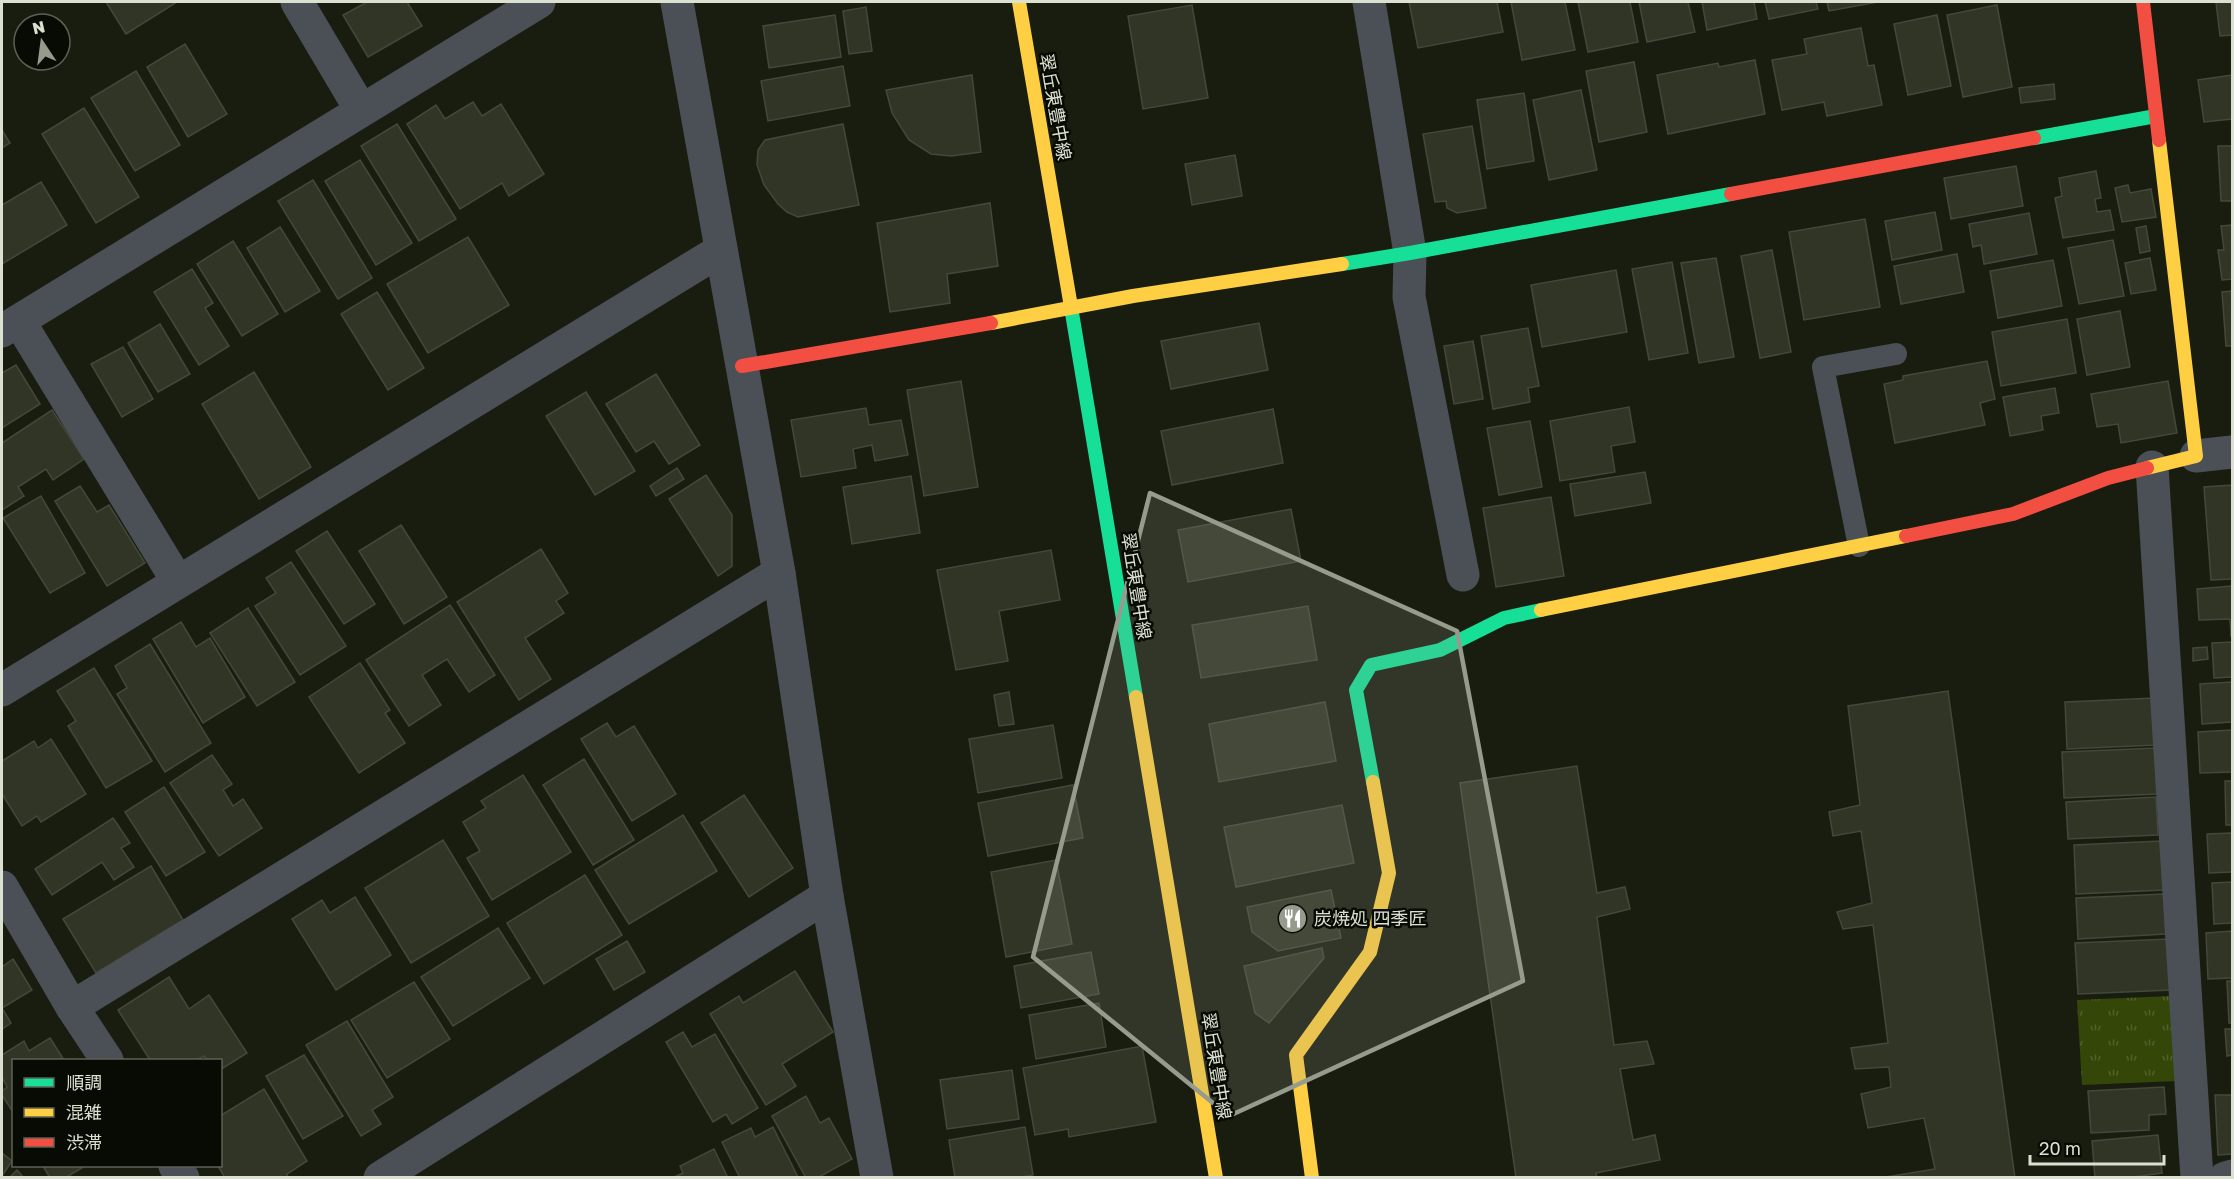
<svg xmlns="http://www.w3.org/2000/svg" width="2234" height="1179" font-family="'Golos Text','Noto Sans JP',sans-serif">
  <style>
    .park { fill: url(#park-tufts) }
    .building { fill: #313526; stroke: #44483c; stroke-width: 1.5 }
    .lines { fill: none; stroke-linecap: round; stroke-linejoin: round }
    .lane { stroke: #4b5057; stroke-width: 22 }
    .street { stroke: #4b5057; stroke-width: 33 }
    .fast { stroke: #16e098; stroke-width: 14 }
    .slow { stroke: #ffcf43; stroke-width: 14 }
    .jam { stroke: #f24e42; stroke-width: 14 }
    .marked { fill: #969c8d; fill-opacity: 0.2; stroke: #969c8d; stroke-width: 4.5; stroke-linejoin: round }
    .labels { text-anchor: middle; stroke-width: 5; stroke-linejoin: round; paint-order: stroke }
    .street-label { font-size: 18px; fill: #dae1d1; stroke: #080b03 }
    .poi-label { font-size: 18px; fill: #dae1d1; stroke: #080b03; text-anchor: start }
  </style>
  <defs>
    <pattern id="park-tufts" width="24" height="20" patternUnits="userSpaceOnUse" patternTransform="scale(1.5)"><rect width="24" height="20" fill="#354609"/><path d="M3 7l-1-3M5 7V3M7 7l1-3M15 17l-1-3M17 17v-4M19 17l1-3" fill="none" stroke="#52602c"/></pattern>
  </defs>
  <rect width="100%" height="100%" fill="#191d10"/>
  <path class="park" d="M2172,996L2176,1081L2082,1085L2077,1000Z"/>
  <g class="building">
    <path d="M106,2H177L126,34Z"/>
    <path d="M367,2H407L422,26L368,57L343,15Z"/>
    <path d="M1409,2H1497L1503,32L1418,48Z"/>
    <path d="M1511,2H1565L1575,50L1522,60Z"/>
    <path d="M1578,2H1630L1638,42L1588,52Z"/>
    <path d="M1639,2H1688L1695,32L1647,42Z"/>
    <path d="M1702,2H1754L1757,19L1707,30Z"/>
    <path d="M1765,2H1816L1818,9L1769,19Z"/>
    <path d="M1827,2H1878L1829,11Z"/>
    <path d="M2216,2H2232V35L2220,36Z"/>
    <path d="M1192,5L1208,98L1143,109L1128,16Z"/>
    <path d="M1997,5L2012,87L1963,97L1947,15Z"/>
    <path d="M866,7L872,51L849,54L843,11Z"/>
    <path d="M835,15L841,57L769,68L763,26Z"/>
    <path d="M1937,15L1951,86L1908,95L1894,24Z"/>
    <path d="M1861,28L1868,66L1874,65L1882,105L1827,116L1824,102L1782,110L1772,60L1807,54L1804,39Z"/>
    <path d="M185,44L227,114L188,137L147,67Z"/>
    <path d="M1755,60L1765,114L1668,134L1657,75L1718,63L1719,67Z"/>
    <path d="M1634,62L1647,132L1599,142L1586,71Z"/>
    <path d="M843,66L850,106L768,121L761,81Z"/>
    <path d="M136,71L180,145L135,171L91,98Z"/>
    <path d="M972,75L981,152L951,156L931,154L909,140L892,113L886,90Z"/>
    <path d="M2232,75V119L2204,122L2198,80Z"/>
    <path d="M2054,84L2055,99L2021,103L2019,88Z"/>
    <path d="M1581,90L1597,170L1549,180L1533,100Z"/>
    <path d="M1524,93L1534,161L1487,169L1477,100Z"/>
    <path d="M473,102L482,116L501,104L544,174L509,196L502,183L460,209L407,124L436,105L445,119Z"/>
    <path d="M84,108L139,197L96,223L42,134Z"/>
    <path d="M397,124L456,219L419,241L361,146Z"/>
    <path d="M843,124L859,205L798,217L787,212L778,204L764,185L757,165L758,150L765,140Z"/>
    <path d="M1472,126L1486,208L1457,213L1447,208L1446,201L1435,202L1423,134Z"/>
    <path d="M2,130L10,143L2,148Z"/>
    <path d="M2218,146H2232V201H2221Z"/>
    <path d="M1235,155L1242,196L1192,205L1185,164Z"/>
    <path d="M360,160L412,243L376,265L325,181Z"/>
    <path d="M2016,166L2023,206L1951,219L1944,178Z"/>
    <path d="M2096,171L2101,198L2095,199L2097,212L2110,210L2114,230L2063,238L2055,198L2062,196L2059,178Z"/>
    <path d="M313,180L372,278L338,299L278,201Z"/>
    <path d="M41,182L67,225L2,264V205Z"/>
    <path d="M2128,185L2130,193L2151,189L2156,217L2122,222L2115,188Z"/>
    <path d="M990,203L998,266L947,274L950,303L890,312L877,223Z"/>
    <path d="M1935,212L1942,250L1892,260L1885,221Z"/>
    <path d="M2029,213L2037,254L1984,264L1981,245L1973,247L1969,224Z"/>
    <path d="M1865,219L1880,307L1804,320L1789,232Z"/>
    <path d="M2232,225V279L2222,280L2218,250H2224L2221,226Z"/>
    <path d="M2146,226L2150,251L2140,253L2136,228Z"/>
    <path d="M280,227L320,291L285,312L247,248Z"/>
    <path d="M468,237L509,305L428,353L387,284Z"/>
    <path d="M2113,240L2124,296L2079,304L2068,248Z"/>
    <path d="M233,241L278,314L242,336L197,264Z"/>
    <path d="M1772,250L1791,352L1760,358L1741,256Z"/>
    <path d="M1957,254L1964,292L1901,304L1894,266Z"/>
    <path d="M1716,258L1734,357L1699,363L1681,263Z"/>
    <path d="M2150,258L2156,290L2131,294L2125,263Z"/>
    <path d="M2053,260L2062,306L1998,318L1990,271Z"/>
    <path d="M1672,262L1688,353L1649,360L1632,269Z"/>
    <path d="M192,269L213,303L205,308L229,346L199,365L154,292Z"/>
    <path d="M1616,270L1627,332L1542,347L1531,285Z"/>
    <path d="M2232,291V346H2226L2222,292Z"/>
    <path d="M377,292L424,368L388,390L341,314Z"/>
    <path d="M2120,311L2130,367L2087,375L2077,319Z"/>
    <path d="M2067,319L2076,373L2001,386L1992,332Z"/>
    <path d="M1259,323L1268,370L1171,389L1161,341Z"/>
    <path d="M160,324L190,374L158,392L128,343Z"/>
    <path d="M1528,328L1539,386L1528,388L1530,402L1493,409L1481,336Z"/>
    <path d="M1473,341L1483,399L1454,404L1444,346Z"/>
    <path d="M123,347L153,399L122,417L91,364Z"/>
    <path d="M1987,361L1995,399L1980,403L1985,425L1895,443L1884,384L1903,380V376Z"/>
    <path d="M16,365L40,404L2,428V373Z"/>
    <path d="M254,372L311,467L259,499L202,404Z"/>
    <path d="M656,374L700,445L669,464L654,441L636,452L606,404Z"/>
    <path d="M961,381L978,487L924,496L907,390Z"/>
    <path d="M2168,381L2177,433L2121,443L2118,424L2097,427L2091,394Z"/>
    <path d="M2055,388L2059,413L2041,416L2043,430L2010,436L2003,397Z"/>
    <path d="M586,392L635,471L595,495L546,416Z"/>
    <path d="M1629,407L1635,442L1611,446L1615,472L1560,481L1550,421Z"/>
    <path d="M866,408L869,425L901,420L908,455L875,461L872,445L853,449L856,468L801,477L791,420Z"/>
    <path d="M1273,409L1283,463L1172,485L1161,431Z"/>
    <path d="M52,410L84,459L53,480L46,469L18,487L24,496L2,510V443Z"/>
    <path d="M1530,421L1542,487L1499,495L1487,428Z"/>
    <path d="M677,468L684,479L656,496L650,486Z"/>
    <path d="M1645,472L1651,503L1575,516L1570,484Z"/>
    <path d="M706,475L732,515V566L718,576L669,499Z"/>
    <path d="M911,476L920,533L852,544L843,487Z"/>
    <path d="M2232,485V579L2211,580L2204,487Z"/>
    <path d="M80,486L97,512L109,505L145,563L107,586L55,501Z"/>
    <path d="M41,496L85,573L50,593L3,518Z"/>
    <path d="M1551,497L1564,576L1496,587L1483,508Z"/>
    <path d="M1291,509L1301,561L1188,582L1178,530Z"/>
    <path d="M401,525L447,597L404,624L359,551Z"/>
    <path d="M327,531L375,604L344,624L296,551Z"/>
    <path d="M541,549L568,593L556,601L564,613L525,638L551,679L519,700L457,602Z"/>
    <path d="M1051,550L1060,600L999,611L1008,661L956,670L937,570Z"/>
    <path d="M291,562L346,646L300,675L255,606L276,593L266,578Z"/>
    <path d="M2232,586V636H2231L2230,619L2199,620L2197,589Z"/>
    <path d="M450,605L495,675L469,692L447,659L422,675L441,705L409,726L366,660Z"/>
    <path d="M1308,606L1317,660L1201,678L1192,625Z"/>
    <path d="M248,608L295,682L257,706L210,633Z"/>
    <path d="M181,622L196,647L210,638L245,697L203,723L153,639Z"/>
    <path d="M2232,642V677L2214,678L2212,643Z"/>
    <path d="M150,644L211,743L165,772L117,694L127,688L115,666Z"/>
    <path d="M2207,647L2208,659L2193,661V648Z"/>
    <path d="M360,663L390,710L385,713L405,743L359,773L309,697Z"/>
    <path d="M94,668L152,761L106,788L68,726L76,721L57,691Z"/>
    <path d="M2232,682V722L2202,724L2200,684Z"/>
    <path d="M1948,691L2015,1178H1880L1935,1169L1924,1118L1868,1128L1861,1094L1891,1087L1889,1067L1855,1069L1851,1048L1888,1043L1873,925L1843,929L1837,912L1872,903L1861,831L1833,836L1829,812L1860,805L1848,706Z"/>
    <path d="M1009,692L1014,724L999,726L994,695Z"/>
    <path d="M2155,698L2157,745L2067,749L2065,702Z"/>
    <path d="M1325,702L1336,761L1219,782L1209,724Z"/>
    <path d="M607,723L616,737L634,726L676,794L632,821L581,739Z"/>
    <path d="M1053,725L1062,778L978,793L969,739Z"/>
    <path d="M2232,730V772L2200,773L2198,732Z"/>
    <path d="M51,739L86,794L41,822L37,816L22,826L2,794V761L34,741L38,748Z"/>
    <path d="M2156,748L2158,794L2064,798L2062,752Z"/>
    <path d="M212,755L232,784L223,790L233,806L243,799L262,828L219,856L170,783Z"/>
    <path d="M584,759L634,840L593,865L543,785Z"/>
    <path d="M1577,766L1597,893L1625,887L1630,909L1597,917L1614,1045L1647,1041L1654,1064L1620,1069L1633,1140L1655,1135L1660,1160L1596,1173L1597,1178H1516L1460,783Z"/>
    <path d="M523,775L571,852L492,900L467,858L480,851L463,822L486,808L481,801Z"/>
    <path d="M2225,781H2232V825H2226Z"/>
    <path d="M1073,785L1083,838L988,856L978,803Z"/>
    <path d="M164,787L205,852L166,876L125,812Z"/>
    <path d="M744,795L793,868L749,897L701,823Z"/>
    <path d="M2156,797L2158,835L2068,839L2066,802Z"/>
    <path d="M1342,805L1354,863L1236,887L1224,827Z"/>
    <path d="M683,815L717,871L629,924L595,870Z"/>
    <path d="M113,818L130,843L121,848L134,867L114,880L102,862L52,895L35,869Z"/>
    <path d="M2232,833V872L2209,873L2207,834Z"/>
    <path d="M443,840L489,916L411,963L365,888Z"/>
    <path d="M2161,841L2164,890L2076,894L2074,845Z"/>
    <path d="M1056,860L1072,944L1006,957L991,872Z"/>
    <path d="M151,866L183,920L96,973L63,919Z"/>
    <path d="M585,875L622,935L544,984L507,923Z"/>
    <path d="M2232,882V923L2214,924L2212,883Z"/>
    <path d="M1331,890L1341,938L1278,951L1252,932L1247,907Z"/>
    <path d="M2164,894L2166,934L2078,939L2076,898Z"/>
    <path d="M355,897L391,955L336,990L292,919L322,900L330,913Z"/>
    <path d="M498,928L530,978L453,1026L421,977Z"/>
    <path d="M2232,931V978L2208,979L2206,933Z"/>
    <path d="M2170,939L2172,990L2078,994L2075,943Z"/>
    <path d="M627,941L645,972L614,990L596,959Z"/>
    <path d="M1322,948L1324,958L1269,1023L1255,1013L1244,966Z"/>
    <path d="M1091,952L1099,994L1021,1008L1014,966Z"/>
    <path d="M13,959L32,990L2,1008L11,1023L2,1029V967Z"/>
    <path d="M795,971L833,1032L782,1064L796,1086L766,1105L710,1014L739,996L743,1003Z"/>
    <path d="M169,977L189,1009L209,995L247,1053L220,1070V1060H207L204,1056L197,1060H150L118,1010Z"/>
    <path d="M2227,981H2232V1023H2229Z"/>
    <path d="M414,982L450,1039L387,1078L351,1020Z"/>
    <path d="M1099,1003L1106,1047L1036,1059L1029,1015Z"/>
    <path d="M347,1021L393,1097L372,1110L381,1124L361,1136L306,1045Z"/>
    <path d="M2225,1029H2232V1055L2227,1056Z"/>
    <path d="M683,1032L692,1047L715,1034L758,1108L732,1124L726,1114L713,1122L666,1042Z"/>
    <path d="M50,1038L64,1060H14V1114L2,1095V1091L7,1087L2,1077V1055L24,1041L29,1051Z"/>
    <path d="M1142,1046L1156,1122L1069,1137L1068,1129L1035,1135L1023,1068Z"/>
    <path d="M304,1055L343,1116L303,1139L266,1076Z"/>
    <path d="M1012,1070L1019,1119L947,1129L940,1080Z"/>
    <path d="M2164,1087L2166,1114L2149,1115V1130L2091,1133L2088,1091Z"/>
    <path d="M264,1089L307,1161L287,1174L288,1178H225L218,1166H220V1116Z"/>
    <path d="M2215,1095H2232V1154L2218,1155Z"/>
    <path d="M806,1096L820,1123L829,1118L852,1159L817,1178H806L772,1116Z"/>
    <path d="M773,1127L798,1177L740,1178L722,1142L751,1128L755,1137Z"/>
    <path d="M1025,1127L1033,1175L1015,1178H955L949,1140Z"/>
    <path d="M2158,1135L2162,1173L2126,1178H2095L2092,1141Z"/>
    <path d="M714,1149L728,1178H672L683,1173L680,1166Z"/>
    <path d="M2,1153L12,1161L2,1176Z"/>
    <path d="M43,1166H85L65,1178H50Z"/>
    <path d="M17,1170L24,1178H9Z"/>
  </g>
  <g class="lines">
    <path class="lane" d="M1859,546L1823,367L1896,354"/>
    <g class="street">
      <path d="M297,2L361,110"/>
      <path d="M677,2L779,573L827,896L877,1178"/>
      <path d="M1369,2L1410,253L1409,297L1463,575"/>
      <path d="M19,321L178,582"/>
      <path d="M2,331L539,2"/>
      <path d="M2196,456L2232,452"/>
      <path d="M2152,467L2197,1178"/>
      <path d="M2,690L721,250"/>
      <path d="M2,887L72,1007L107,1060"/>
      <path d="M72,1007L779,573"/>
      <path d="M175,1166L183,1178"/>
      <path d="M380,1178L827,896"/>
      <path d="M2225,1178L2232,1176"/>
    </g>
    <g class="fast">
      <path d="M2034,138L2156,116"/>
      <path d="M1342,264L1410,253L1731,194"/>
      <path d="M1070,301L1136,697"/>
      <path d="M1373,782L1356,690L1371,665L1440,650L1504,618L1541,610"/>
    </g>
    <g class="slow">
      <path d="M1019,2L1070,301"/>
      <path d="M991,323L1133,296L1342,264"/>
      <path d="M2147,468L2196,456L2159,140"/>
      <path d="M1541,610L1906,536"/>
      <path d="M1136,697L1216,1178"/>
      <path d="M1312,1178L1296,1055L1370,952L1389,873L1373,782"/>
    </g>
    <g class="jam">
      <path d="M2143,2L2159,140"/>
      <path d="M1731,194L2034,138"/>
      <path d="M742,366L991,323"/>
      <path d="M1906,536L2013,514L2108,478L2147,468"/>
    </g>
  </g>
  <path class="marked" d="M1150,493L1457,631L1523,981L1229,1116L1033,957Z"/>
  <defs>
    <symbol id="restaurant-disc" viewBox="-11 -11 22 22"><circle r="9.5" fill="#969c8d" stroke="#080b03"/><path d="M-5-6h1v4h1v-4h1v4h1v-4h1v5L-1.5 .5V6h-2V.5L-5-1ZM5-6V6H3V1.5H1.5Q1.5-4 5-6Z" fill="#fff"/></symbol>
  </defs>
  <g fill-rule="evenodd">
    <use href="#restaurant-disc" x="1276" y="902" width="33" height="33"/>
  </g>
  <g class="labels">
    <g class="street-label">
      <text transform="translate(1055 107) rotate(80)" y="6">翠丘東豊中線</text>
      <text transform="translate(1136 586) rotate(81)" y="6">翠丘東豊中線</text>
      <text transform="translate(1216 1066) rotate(81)" y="6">翠丘東豊中線</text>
    </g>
    <g class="poi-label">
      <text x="1314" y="925">炭焼処 四季匠</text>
    </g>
  </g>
  <rect width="2234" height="1179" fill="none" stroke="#dae1d1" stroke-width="6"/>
  <rect x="12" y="1059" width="210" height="108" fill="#080b03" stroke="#5c6155" stroke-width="1.5"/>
  <rect x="24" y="1078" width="30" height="9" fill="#16e098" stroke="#5c6155" stroke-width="1.5"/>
  <text x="66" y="1089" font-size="18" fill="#dae1d1">順調</text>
  <rect x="24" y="1108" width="30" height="9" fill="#ffcf43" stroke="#5c6155" stroke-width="1.5"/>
  <text x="66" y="1119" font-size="18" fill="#dae1d1">混雑</text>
  <rect x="24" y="1138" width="30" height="9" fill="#f24e42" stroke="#5c6155" stroke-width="1.5"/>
  <text x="66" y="1149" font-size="18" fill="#dae1d1">渋滞</text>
  <g transform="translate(42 42) rotate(347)"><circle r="28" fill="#080b03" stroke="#5c6155" stroke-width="1.5"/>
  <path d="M0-4.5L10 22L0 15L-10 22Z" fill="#969c8d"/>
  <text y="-9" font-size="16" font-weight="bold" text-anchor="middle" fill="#dae1d1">N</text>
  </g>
  <path d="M2030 1155v9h134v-9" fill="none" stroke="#dae1d1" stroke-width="3"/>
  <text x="2039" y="1155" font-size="18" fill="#dae1d1" stroke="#080b03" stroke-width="4.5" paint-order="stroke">20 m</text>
</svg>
